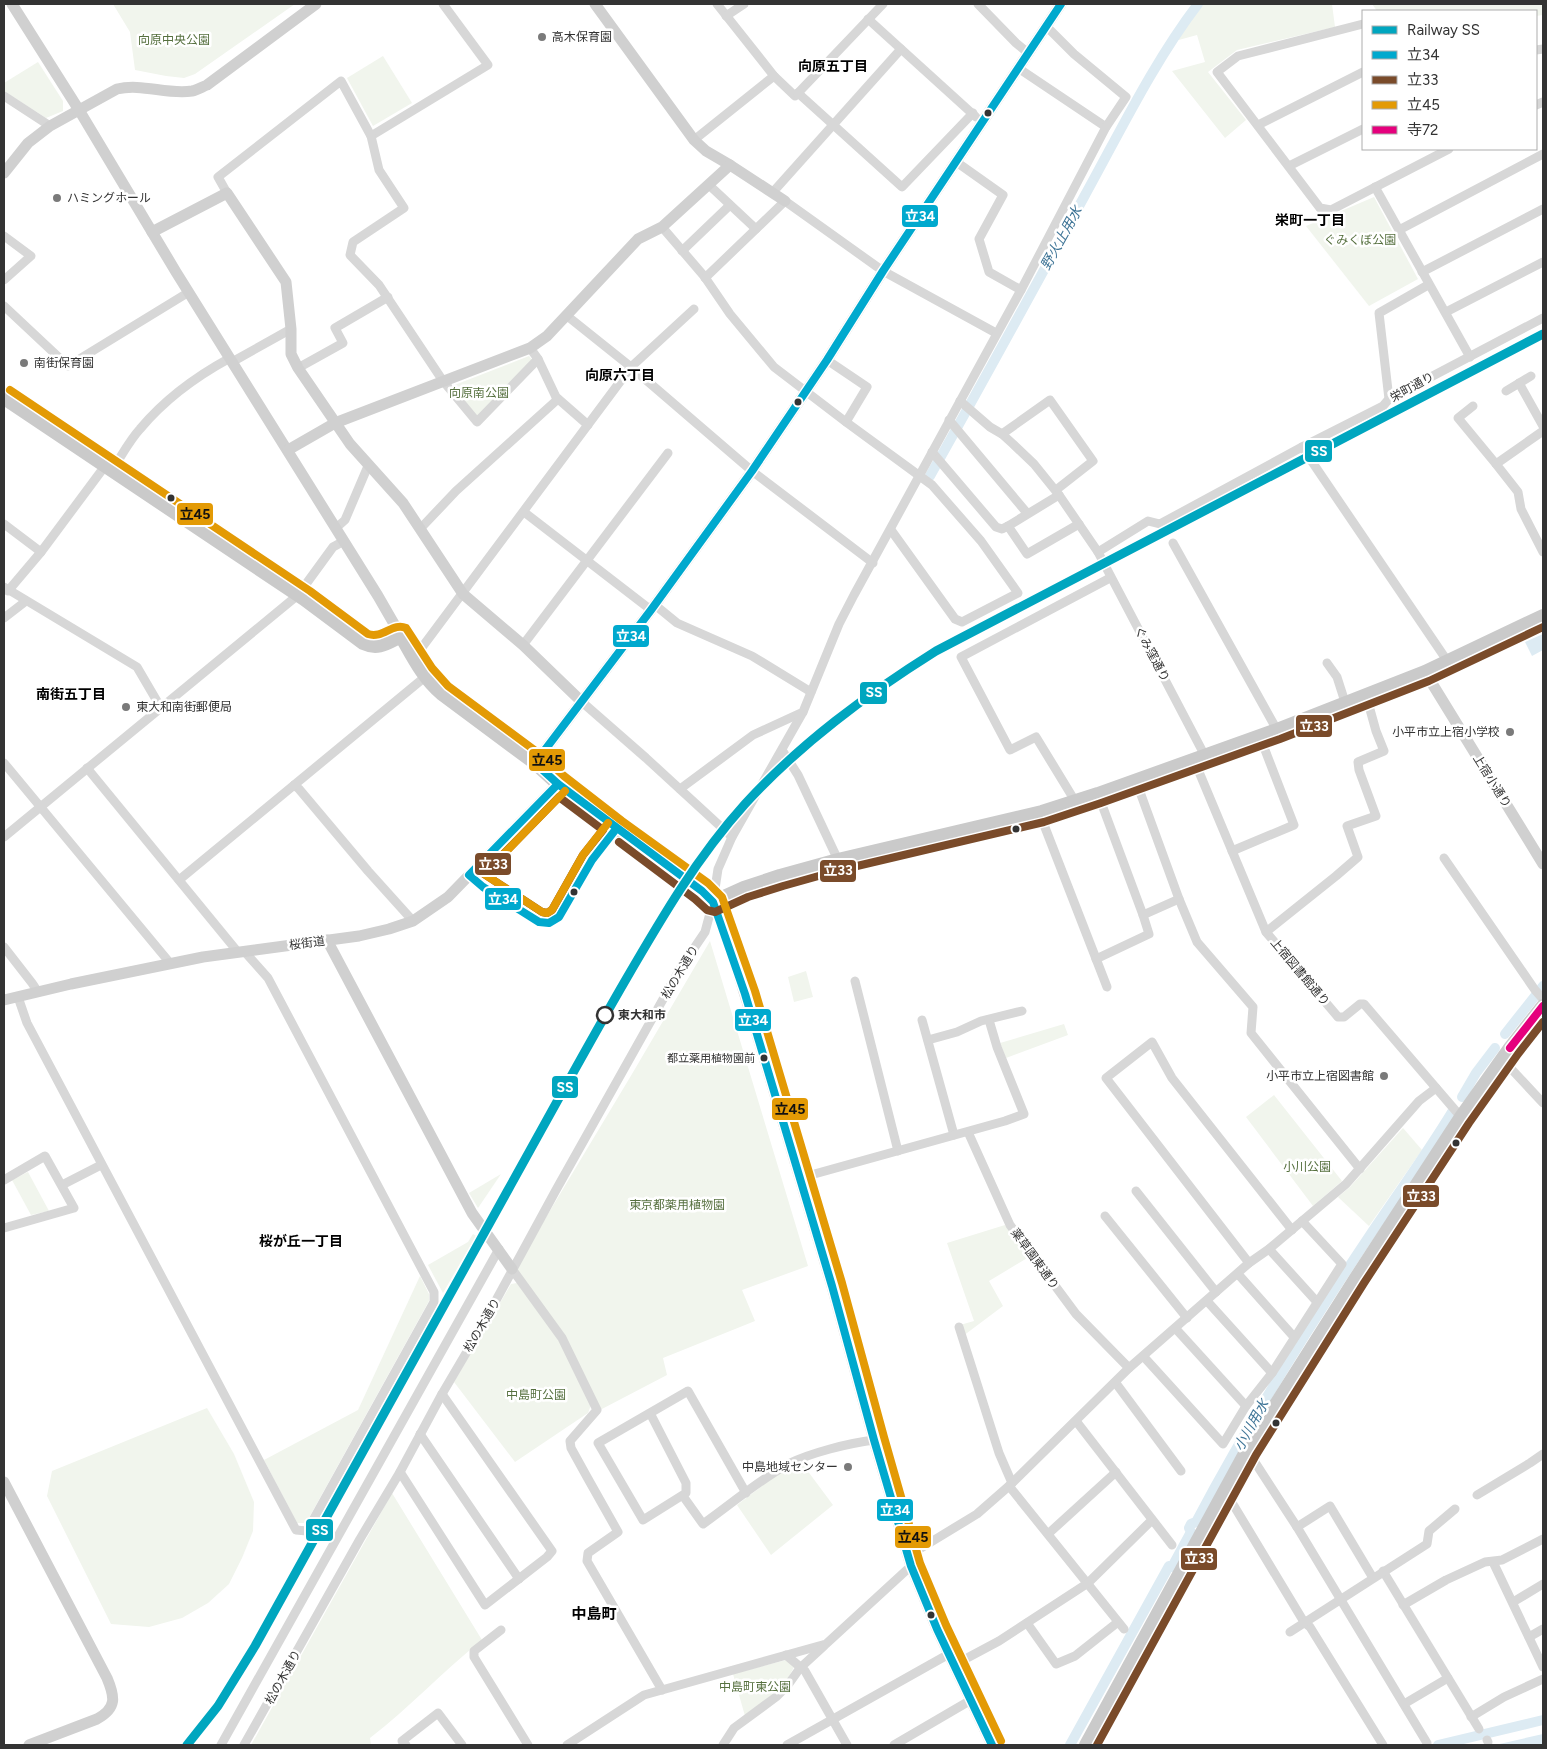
<svg xmlns="http://www.w3.org/2000/svg" width="1547" height="1749" font-family="Figtree,'Noto Sans JP',sans-serif">
  <style>
    .green { fill: #f1f5ed }
    .water { fill: #ddebf3 }
    .lines { fill: none; stroke-linecap: round; stroke-linejoin: round }
    .canal { stroke: #ddebf3; stroke-width: 10 }
    .street { stroke: #d7d7d7; stroke-width: 9 }
    .secondary { stroke: #d0d0d0; stroke-width: 11 }
    .primary { stroke: #cacaca; stroke-width: 14 }
    .bus-1-casing { stroke: #fff; stroke-width: 11 }
    .bus-2-casing { stroke: #fff; stroke-width: 11 }
    .bus-3-casing { stroke: #fff; stroke-width: 11 }
    .bus-4-casing { stroke: #fff; stroke-width: 11 }
    .bus-1 { stroke: #00a9ce; stroke-width: 8 }
    .bus-2 { stroke: #7a4b2a; stroke-width: 8 }
    .bus-3 { stroke: #e39a05; stroke-width: 8 }
    .bus-4 { stroke: #e5007d; stroke-width: 8 }
    .rail-1-casing { stroke: #fff; stroke-width: 12 }
    .rail-1 { stroke: #00a6bf; stroke-width: 9 }
    .poi-dot { fill: #7a7a7a; stroke: #fff; stroke-width: 2 }
    .bus-dot { fill: #333; stroke: #fff; stroke-width: 2 }
    .stop-dot { fill: #fff; stroke: #333; stroke-width: 2.5 }
    .labels { text-anchor: middle; stroke-width: 5; stroke-linejoin: round; paint-order: stroke }
    .bus-label { font-size: 11px; fill: #333; stroke: #fff; text-anchor: end }
    .poi-label { font-size: 12px; fill: #333; stroke: #fff; text-anchor: start }
    .park-label { font-size: 12px; fill: #56703f; stroke: #fff }
    .street-label { font-size: 12px; fill: #333; stroke: #fff }
    .stop-label { font-size: 12px; font-weight: bold; fill: #333; stroke: #fff; text-anchor: start }
    .neighbourhood-label { font-size: 14px; font-weight: bold; fill: #000; stroke: #fff }
    .water-label { font-size: 14px; font-style: italic; fill: #3f7597; stroke: #fff }
    .quarter-label { font-size: 15px; font-weight: bold; fill: #000; stroke: #fff }
    .line-badge { stroke: #fff; stroke-width: 2 }
    .badge-label { font-size: 14px; text-anchor: middle; font-weight: bold; fill: #fff }
    .pale-badge-label { font-size: 14px; text-anchor: middle; font-weight: bold; fill: #111 }
  </style>
  <rect width="100%" height="100%" fill="#fff"/>
  <g class="green">
    <path d="M113,4H295L195,74L184,78L166,76L135,70L130,32Z"/>
    <path d="M1205,4H1332L1335,27L1237,50L1208,72L1246,120L1225,138L1172,71L1205,62L1197,35L1175,41L1197,6Z"/>
    <path d="M1372,4H1543V15L1536,16V11H1377Z"/>
    <path d="M383,56L412,103L373,126L347,78Z"/>
    <path d="M38,62L63,101V111L46,118L4,91V83Z"/>
    <path d="M1374,197L1418,279L1369,306L1306,226Z"/>
    <path d="M529,356L533,361L478,417L452,386Z"/>
    <path d="M710,941L808,1266L742,1290L755,1321L663,1358L667,1375L600,1410L565,1336L515,1269L632,1074Z"/>
    <path d="M806,971L813,997L794,1002L788,977Z"/>
    <path d="M1064,1024L1068,1035L1006,1058L1000,1043Z"/>
    <path d="M1274,1095L1342,1181L1313,1206L1246,1117Z"/>
    <path d="M1403,1128L1422,1150L1369,1226L1338,1197L1350,1187Z"/>
    <path d="M28,1172L49,1211L31,1215L12,1180Z"/>
    <path d="M501,1174L478,1208L469,1193Z"/>
    <path d="M1005,1225L1029,1257L989,1281L1003,1306L963,1336L960,1325L974,1321L947,1243Z"/>
    <path d="M473,1234L476,1236L443,1293L428,1265L468,1242Z"/>
    <path d="M420,1276L429,1294V1301L306,1523H297L264,1460L358,1410Z"/>
    <path d="M517,1283L560,1340L591,1405L588,1413L515,1462L454,1382L511,1284Z"/>
    <path d="M207,1408L234,1454L254,1502L253,1531L242,1558L229,1584L208,1603L182,1618L149,1627L111,1624L47,1496L52,1471Z"/>
    <path d="M801,1462L833,1505L771,1555L737,1505L779,1473Z"/>
    <path d="M392,1493L482,1640C443,1671 409,1708 370,1738L371,1745H251Z"/>
    <path d="M786,1660L794,1667C782,1692 767,1700 745,1716L733,1674Z"/>
  </g>
  <g class="water">
    <path d="M1543,634V650L1532,656L1525,642Z"/>
    <path d="M1543,1734V1744L1495,1745Z"/>
  </g>
  <g class="lines">
    <g class="canal">
      <path d="M930,476C982,384 1033,290 1084,197C1120,132 1153,63 1198,4"/>
      <path d="M1505,1034L1543,986"/>
      <path d="M1462,1097L1476,1073L1495,1048"/>
      <path d="M1070,1745L1169,1566L1172,1567L1191,1532L1189,1528L1191,1524L1196,1522C1249,1422 1309,1326 1372,1232C1399,1192 1427,1153 1452,1112"/>
      <path d="M1438,1745L1543,1720"/>
    </g>
    <g class="street">
      <path d="M717,4L774,76L795,96L798,93L902,187L973,113"/>
      <path d="M978,4L1016,43L1028,53"/>
      <path d="M726,16L744,4"/>
      <path d="M868,19L976,117"/>
      <path d="M1363,24L1238,56L1217,72L1320,208L1331,210L1449,149"/>
      <path d="M1536,50L1543,49"/>
      <path d="M1018,68L1106,127"/>
      <path d="M798,93L883,4"/>
      <path d="M4,96L50,126"/>
      <path d="M1536,105L1543,102"/>
      <path d="M1258,125L1363,72"/>
      <path d="M371,136L488,65L443,4"/>
      <path d="M694,140L774,76"/>
      <path d="M955,161L1003,195L979,239L989,272L1021,290"/>
      <path d="M1289,166L1363,129"/>
      <path d="M709,185L756,229"/>
      <path d="M1375,187L1470,357"/>
      <path d="M773,192L901,49"/>
      <path d="M227,193L218,177L341,81L371,136L379,170L404,208L353,242L350,255L379,285L443,381L477,422L538,359L530,348"/>
      <path d="M662,227L704,276L730,314L774,367L846,422L932,485L981,541L1018,593L962,622L955,619L891,530"/>
      <path d="M1399,230L1543,154"/>
      <path d="M4,236L31,256L4,280"/>
      <path d="M682,251L730,205"/>
      <path d="M1422,272L1543,209"/>
      <path d="M705,278L785,201L883,271L996,333"/>
      <path d="M4,306L68,366L189,292"/>
      <path d="M1446,312L1543,262"/>
      <path d="M566,315L631,367L752,471L873,563"/>
      <path d="M538,359L556,397L588,425"/>
      <path d="M827,360L867,387L846,422"/>
      <path d="M232,362L291,329"/>
      <path d="M298,368L343,343L335,328L388,297"/>
      <path d="M1519,383L1543,426"/>
      <path d="M1506,391L1531,376"/>
      <path d="M1389,399L1379,313L1428,285"/>
      <path d="M960,401L990,427L1002,434L1013,444L1034,464L1059,495L1098,552L1205,756"/>
      <path d="M1473,406L1458,418L1496,464"/>
      <path d="M949,420L1027,513"/>
      <path d="M1543,431L1496,464L1518,492L1521,509L1543,552"/>
      <path d="M1002,434L1050,400L1093,461L1056,490"/>
      <path d="M1302,447L1448,662"/>
      <path d="M932,452L996,527L1002,529L1008,526L1059,495"/>
      <path d="M112,470C121,457 129,441 140,429C165,399 195,377 230,358"/>
      <path d="M524,512L651,610"/>
      <path d="M4,524L41,552"/>
      <path d="M1008,526L1027,554L1079,524"/>
      <path d="M336,528L345,520L368,466"/>
      <path d="M420,529L456,491L558,399"/>
      <path d="M1173,543L1277,730"/>
      <path d="M1098,552L1148,521L1160,524L1302,447L1383,406L1389,399L1543,318"/>
      <path d="M4,587L137,667L161,708"/>
      <path d="M8,591L41,552L105,466"/>
      <path d="M655,605L677,623L752,656L811,692"/>
      <path d="M4,618L26,601"/>
      <path d="M523,645L668,453"/>
      <path d="M412,655L423,646L631,367L694,309"/>
      <path d="M1327,663L1337,677L1345,702"/>
      <path d="M582,702L646,758L732,837"/>
      <path d="M782,750L798,775L838,860"/>
      <path d="M1194,760L1266,932L1338,1017H1344L1360,1004H1364L1461,1117"/>
      <path d="M4,763L170,963"/>
      <path d="M87,768L237,951"/>
      <path d="M1136,781L1179,899L1197,942L1253,1007L1251,1033L1360,1169"/>
      <path d="M294,785L299,789L368,871L413,921"/>
      <path d="M680,789L753,735L803,712L839,624L854,595L1021,290L1106,127L1126,97L1074,54L1046,26"/>
      <path d="M1098,794L1143,915L1179,899"/>
      <path d="M1075,801L1036,737L1010,750L961,657L1110,578"/>
      <path d="M1039,812L1107,987"/>
      <path d="M4,837L298,595L333,547L344,541"/>
      <path d="M1232,851L1294,825L1260,737"/>
      <path d="M1444,858L1535,990L1543,999"/>
      <path d="M179,880L425,677"/>
      <path d="M1266,932L1336,876L1358,857L1347,826L1376,816L1359,770L1358,762L1384,751L1376,731L1366,695"/>
      <path d="M4,947L32,983L38,992"/>
      <path d="M1096,959L1149,934L1143,915"/>
      <path d="M855,981L898,1151"/>
      <path d="M18,997L27,1023L296,1530L307,1531L434,1302V1292L268,978L244,951"/>
      <path d="M922,1020L954,1135"/>
      <path d="M928,1040L957,1032L981,1021L1022,1011"/>
      <path d="M1502,1059L1543,1103"/>
      <path d="M968,1132L1010,1225L1076,1314L1129,1368"/>
      <path d="M800,1178L1005,1121L1024,1114L997,1047L989,1020"/>
      <path d="M4,1180L45,1156L74,1208L4,1228"/>
      <path d="M62,1185L101,1165"/>
      <path d="M1136,1191L1216,1292"/>
      <path d="M1105,1216L1187,1318"/>
      <path d="M1269,1249L1317,1302"/>
      <path d="M1249,1263L1106,1078L1152,1042L1172,1078L1292,1230"/>
      <path d="M512,1269L562,1338L597,1410L570,1441L571,1448L587,1477L618,1532L588,1553L587,1561L662,1690"/>
      <path d="M1238,1274L1294,1337"/>
      <path d="M1207,1301L1272,1373"/>
      <path d="M959,1327L999,1453L1012,1483"/>
      <path d="M1176,1329L1246,1406"/>
      <path d="M1144,1357L1223,1444L1246,1406L1272,1373L1342,1264L1302,1221"/>
      <path d="M1115,1382L1181,1471"/>
      <path d="M650,1413L686,1483V1493L643,1520L598,1443L688,1391L746,1493"/>
      <path d="M1076,1421L1172,1545"/>
      <path d="M420,1434L519,1579"/>
      <path d="M1247,1450L1297,1527L1427,1743"/>
      <path d="M400,1472L485,1605L547,1557L552,1551L442,1394"/>
      <path d="M1009,1486L1124,1629"/>
      <path d="M1225,1491L1304,1622L1310,1627L1383,1745"/>
      <path d="M1477,1495L1530,1463L1543,1454"/>
      <path d="M683,1496L703,1524C731,1504 758,1481 788,1464C810,1453 849,1443 874,1440"/>
      <path d="M1297,1527L1330,1506L1373,1578"/>
      <path d="M1048,1534L1116,1472"/>
      <path d="M908,1556L977,1514L1009,1486L1129,1368L1249,1263L1269,1249L1346,1184L1419,1101L1436,1088"/>
      <path d="M1493,1562L1543,1667"/>
      <path d="M1383,1571L1479,1729"/>
      <path d="M1513,1602L1543,1584"/>
      <path d="M1403,1605L1446,1580L1485,1562L1502,1560L1543,1539"/>
      <path d="M1027,1623L1056,1664L1075,1656L1118,1622"/>
      <path d="M501,1630L474,1651V1657L528,1745"/>
      <path d="M1290,1632L1427,1544L1429,1531L1455,1509"/>
      <path d="M1529,1637L1543,1629"/>
      <path d="M786,1655L805,1671L847,1745"/>
      <path d="M954,1665L999,1641L1088,1583L1152,1520"/>
      <path d="M1404,1704L1448,1678"/>
      <path d="M1471,1717L1504,1697L1543,1679"/>
      <path d="M1487,1740L1488,1742"/>
      <path d="M221,1745L499,1249"/>
      <path d="M244,1745L360,1539L400,1472L442,1394L482,1326L556,1190L680,969L705,932L713,902L718,869L732,837L803,712"/>
      <path d="M406,1745L402,1741L438,1713L462,1745"/>
      <path d="M567,1745L644,1695L826,1644L911,1566"/>
      <path d="M723,1745L734,1728L776,1697L788,1685L800,1668L824,1646"/>
      <path d="M787,1745L949,1654"/>
      <path d="M894,1745L971,1700"/>
    </g>
    <g class="secondary">
      <path d="M12,4L79,110L176,272L378,596L401,636"/>
      <path d="M595,4L694,140L706,151L730,165L785,201"/>
      <path d="M4,173L28,143L50,126L117,89C142,83 167,95 192,91C197,90 202,87 207,85L316,4"/>
      <path d="M152,232L227,193L286,282L291,329V354L298,368L350,444L403,503L463,594L523,645L582,702"/>
      <path d="M288,450L335,423L530,348L547,336L638,239L662,227L730,165"/>
      <path d="M1425,672L1543,864"/>
      <path d="M535,763L651,610L752,471L827,360L883,271L1061,4"/>
      <path d="M713,902L731,950L754,1024L832,1286L874,1440L911,1566L937,1629L992,1745"/>
      <path d="M327,940L472,1213L512,1269"/>
      <path d="M4,1000L71,984L203,957L359,936L389,929L413,921L448,897L558,784"/>
      <path d="M4,1482L107,1678C115,1697 117,1708 97,1719L29,1745"/>
    </g>
    <g class="primary">
      <path d="M4,398L304,599L363,643C378,650 387,643 401,636C413,657 423,678 442,694L535,763L558,784L616,829L702,891L713,902L744,888L780,876L838,860L1042,812L1098,794L1277,730L1425,672L1543,616"/>
      <path d="M1086,1745L1247,1450L1356,1278L1461,1117L1510,1048L1543,1006"/>
    </g>
    <defs>
      <g id="bus-1">
        <path d="M558,784L469,875L483,887L539,922L549,923L559,917L592,860L616,829"/>
        <path d="M992,1745L937,1629L911,1566L874,1440L832,1286L745,994L713,902L702,891L558,784L535,763L651,610L752,471L827,360L883,271L1061,4"/>
      </g>
      <g id="bus-2">
        <path d="M559,797L603,830L583,855L552,910L547,913L542,912L484,874Z"/>
        <path d="M619,842L695,899L707,910L715,912L748,897L783,886L840,870L1044,822L1101,803L1280,739L1429,681L1543,627"/>
        <path d="M1097,1745L1256,1455L1364,1283L1469,1123L1518,1054L1543,1022"/>
      </g>
      <g id="bus-3">
        <path d="M10,390L310,591L368,634C383,639 393,622 406,628L432,668L448,686L541,755L564,776L622,821L708,883L722,897L755,991L842,1283L884,1437L920,1563L946,1625L1001,1741"/>
        <path d="M565,791L484,874L542,912L547,913L552,910L583,855L608,823"/>
      </g>
      <path id="bus-4" d="M1510,1048L1543,1006"/>
    </defs>
    <use href="#bus-1" class="bus-1-casing"/>
    <use href="#bus-2" class="bus-2-casing"/>
    <use href="#bus-3" class="bus-3-casing"/>
    <use href="#bus-4" class="bus-4-casing"/>
    <use href="#bus-1" class="bus-1"/>
    <use href="#bus-2" class="bus-2"/>
    <use href="#bus-3" class="bus-3"/>
    <use href="#bus-4" class="bus-4"/>
    <defs>
      <path id="rail-1" d="M187,1745L218,1706L255,1646C340,1494 423,1342 508,1190C547,1120 585,1050 625,981C661,919 697,857 745,804C801,743 866,695 936,651L1543,334"/>
    </defs>
    <use href="#rail-1" class="rail-1-casing"/>
    <use href="#rail-1" class="rail-1"/>
  </g>
  <g class="poi-dot">
    <circle cx="542" cy="37" r="5"/>
    <circle cx="57" cy="198" r="5"/>
    <circle cx="24" cy="363" r="5"/>
    <circle cx="126" cy="707" r="5"/>
    <circle cx="1510" cy="732" r="5"/>
    <circle cx="1384" cy="1076" r="5"/>
    <circle cx="848" cy="1467" r="5"/>
  </g>
  <g class="bus-dot">
    <circle cx="988" cy="113" r="4.5"/>
    <circle cx="798" cy="402" r="4.5"/>
    <circle cx="171" cy="498" r="4.5"/>
    <circle cx="1016" cy="829" r="4.5"/>
    <circle cx="574" cy="892" r="4.5"/>
    <circle cx="764" cy="1058" r="4.5"/>
    <circle cx="1456" cy="1143" r="4.5"/>
    <circle cx="1276" cy="1423" r="4.5"/>
    <circle cx="931" cy="1615" r="4.5"/>
  </g>
  <circle class="stop-dot" cx="605" cy="1015" r="8"/>
  <g class="labels">
    <g class="bus-label">
      <text x="755" y="1062">都立薬用植物園前</text>
    </g>
    <g class="poi-label">
      <text x="552" y="41">高木保育園</text>
      <text x="67" y="202">ハミングホール</text>
      <text x="34" y="367">南街保育園</text>
      <text x="136" y="711">東大和南街郵便局</text>
      <text x="1500" y="736" text-anchor="end">小平市立上宿小学校</text>
      <text x="1374" y="1080" text-anchor="end">小平市立上宿図書館</text>
      <text x="838" y="1471" text-anchor="end">中島地域センター</text>
    </g>
    <g class="park-label">
      <text x="174" y="44">向原中央公園</text>
      <text x="1360" y="244">ぐみくぼ公園</text>
      <text x="479" y="397">向原南公園</text>
      <text x="1307" y="1171">小川公園</text>
      <text x="677" y="1209">東京都薬用植物園</text>
      <text x="536" y="1399">中島町公園</text>
      <text x="755" y="1691">中島町東公園</text>
    </g>
    <g class="street-label">
      <text transform="translate(1412 387) rotate(-29)" y="4">栄町通り</text>
      <text transform="translate(1152 654) rotate(62)" y="4">ぐみ窪通り</text>
      <text transform="translate(1492 781) rotate(58)" y="4">上宿小通り</text>
      <text transform="translate(307 943) rotate(-7)" y="4">桜街道</text>
      <text transform="translate(680 972) rotate(-59)" y="4">松の木通り</text>
      <text transform="translate(1300 972) rotate(50)" y="4">上宿図書館通り</text>
      <text transform="translate(1035 1259) rotate(54)" y="4">薬草園東通り</text>
      <text transform="translate(482 1325) rotate(-60)" y="4">松の木通り</text>
      <text transform="translate(283 1677) rotate(-61)" y="4">松の木通り</text>
    </g>
    <g class="stop-label">
      <text x="618" y="1019">東大和市</text>
    </g>
    <g class="neighbourhood-label">
      <text x="833" y="71">向原五丁目</text>
      <text x="1310" y="225">栄町一丁目</text>
      <text x="620" y="380">向原六丁目</text>
      <text x="71" y="699">南街五丁目</text>
      <text x="301" y="1246">桜が丘一丁目</text>
    </g>
    <g class="water-label">
      <text transform="translate(1061 238) rotate(-61)" y="5">野火止用水</text>
      <text transform="translate(1251 1425) rotate(-61)" y="5">小川用水</text>
    </g>
    <g class="quarter-label">
      <text x="594" y="1619">中島町</text>
    </g>
  </g>
  <g class="line-badge">
    <rect x="901" y="204" width="38" height="24" rx="5" fill="#00a9ce"/>
    <rect x="1304" y="439" width="29" height="24" rx="5" fill="#00a6bf"/>
    <rect x="176" y="502" width="38" height="24" rx="5" fill="#e39a05"/>
    <rect x="612" y="624" width="38" height="24" rx="5" fill="#00a9ce"/>
    <rect x="859" y="681" width="29" height="24" rx="5" fill="#00a6bf"/>
    <rect x="1295" y="714" width="38" height="24" rx="5" fill="#7a4b2a"/>
    <rect x="528" y="748" width="38" height="24" rx="5" fill="#e39a05"/>
    <rect x="474" y="852" width="38" height="24" rx="5" fill="#7a4b2a"/>
    <rect x="819" y="859" width="38" height="24" rx="5" fill="#7a4b2a"/>
    <rect x="484" y="887" width="38" height="24" rx="5" fill="#00a9ce"/>
    <rect x="734" y="1008" width="38" height="24" rx="5" fill="#00a9ce"/>
    <rect x="551" y="1075" width="28" height="24" rx="5" fill="#00a6bf"/>
    <rect x="771" y="1097" width="38" height="24" rx="5" fill="#e39a05"/>
    <rect x="1402" y="1184" width="38" height="24" rx="5" fill="#7a4b2a"/>
    <rect x="876" y="1498" width="38" height="24" rx="5" fill="#00a9ce"/>
    <rect x="305" y="1518" width="29" height="24" rx="5" fill="#00a6bf"/>
    <rect x="894" y="1525" width="38" height="24" rx="5" fill="#e39a05"/>
    <rect x="1180" y="1547" width="38" height="24" rx="5" fill="#7a4b2a"/>
  </g>
  <g class="badge-label">
    <text x="920" y="221">立34</text>
    <text x="1319" y="456">SS</text>
    <text x="631" y="641">立34</text>
    <text x="874" y="697">SS</text>
    <text x="1314" y="731">立33</text>
    <text x="493" y="869">立33</text>
    <text x="838" y="875">立33</text>
    <text x="503" y="904">立34</text>
    <text x="753" y="1025">立34</text>
    <text x="565" y="1092">SS</text>
    <text x="1421" y="1201">立33</text>
    <text x="895" y="1515">立34</text>
    <text x="320" y="1535">SS</text>
    <text x="1199" y="1563">立33</text>
  </g>
  <g class="pale-badge-label">
    <text x="195" y="519">立45</text>
    <text x="547" y="765">立45</text>
    <text x="790" y="1114">立45</text>
    <text x="913" y="1542">立45</text>
  </g>
  <rect width="1547" height="1749" fill="none" stroke="#333333" stroke-width="10"/>
  <rect x="1362" y="10" width="175" height="140" fill="#ffffff" stroke="#adadad"/>
  <rect x="1372" y="26" width="25" height="8" fill="#00a6bf" stroke="#adadad"/>
  <text x="1407" y="35" font-size="15" fill="#333333">Railway SS</text>
  <rect x="1372" y="51" width="25" height="8" fill="#00a9ce" stroke="#adadad"/>
  <text x="1407" y="60" font-size="15" fill="#333333">立34</text>
  <rect x="1372" y="76" width="25" height="8" fill="#7a4b2a" stroke="#adadad"/>
  <text x="1407" y="85" font-size="15" fill="#333333">立33</text>
  <rect x="1372" y="101" width="25" height="8" fill="#e39a05" stroke="#adadad"/>
  <text x="1407" y="110" font-size="15" fill="#333333">立45</text>
  <rect x="1372" y="126" width="25" height="8" fill="#e5007d" stroke="#adadad"/>
  <text x="1407" y="135" font-size="15" fill="#333333">寺72</text>
</svg>
